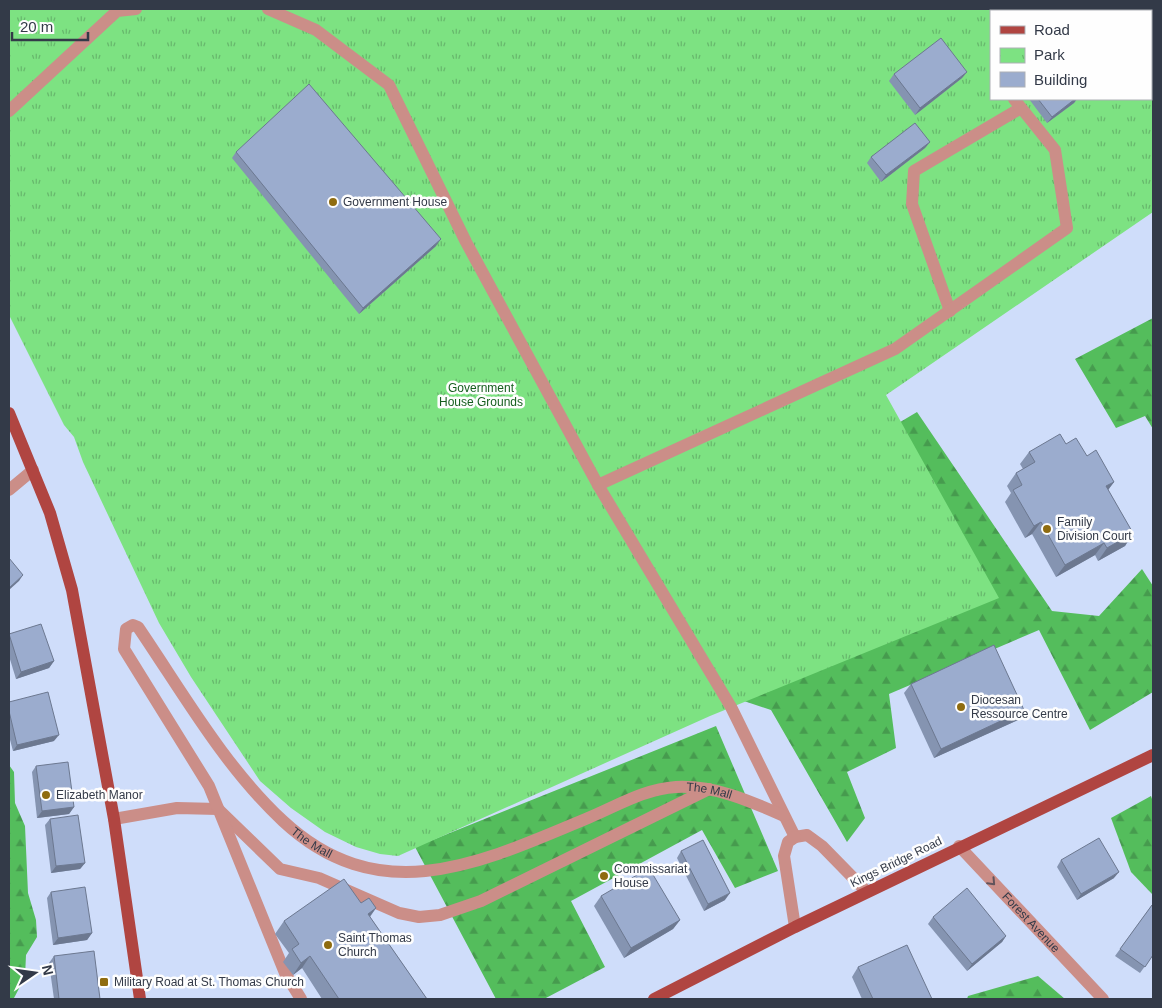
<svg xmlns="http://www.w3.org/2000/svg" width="1162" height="1008" font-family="Arial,sans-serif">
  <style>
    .forest { fill: url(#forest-firs) }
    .park { fill: url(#park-tufts); fill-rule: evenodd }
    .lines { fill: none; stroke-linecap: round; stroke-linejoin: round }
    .minor { stroke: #cb8e88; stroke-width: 12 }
    .major { stroke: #b04541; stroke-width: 12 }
    .wall { fill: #8594b1 }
    .shaded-wall { fill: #6c7890 }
    .building { fill: #9bacce; stroke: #6c7890 }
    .oneway { stroke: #61535b }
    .poi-dot { fill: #8f6c10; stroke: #fefefe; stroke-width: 2 }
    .labels { text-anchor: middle; stroke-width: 5; stroke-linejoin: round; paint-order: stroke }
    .poi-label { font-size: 12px; fill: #333a48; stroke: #fefefe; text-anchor: start }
    .park-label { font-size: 12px; fill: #165e1f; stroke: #fefefe }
    .street-label { font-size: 12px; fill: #333a48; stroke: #fefefe }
  </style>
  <defs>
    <pattern id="forest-firs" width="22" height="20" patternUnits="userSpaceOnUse" patternTransform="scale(1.25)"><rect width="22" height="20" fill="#54bd5c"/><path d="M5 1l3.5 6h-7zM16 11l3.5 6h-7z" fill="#469b4e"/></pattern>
    <pattern id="park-tufts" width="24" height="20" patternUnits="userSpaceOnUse" patternTransform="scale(1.25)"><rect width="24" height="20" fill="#7de282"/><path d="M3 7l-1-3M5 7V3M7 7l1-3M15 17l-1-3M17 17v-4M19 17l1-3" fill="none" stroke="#67b86c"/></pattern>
  </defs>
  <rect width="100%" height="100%" fill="#cfddfa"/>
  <g class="forest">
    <path d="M1153,318V429L1145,416L1116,428L1075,359Z"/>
    <path d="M917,412L1052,611L1099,616L1142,569L1153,586V692L1090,730L1039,630L889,694L896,748L847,772L865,818L847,842L771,710L729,696L870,440Z"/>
    <path d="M716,726L778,871L735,888L702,830L571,901L605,967L544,999H496L415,847Z"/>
    <path d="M9,765L14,772L15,803L25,826L28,893L36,920L37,937L26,955L25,977L14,998H9Z"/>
    <path d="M1151,796L1153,802V895L1131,872L1111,818Z"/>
    <path d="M1038,976L1065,999H967L968,996Z"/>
  </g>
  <path class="park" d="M9,9H1153V212L886,395L999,598L710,716L398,856L380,854L356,847L325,832L291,808L260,781L191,677L159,623L83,462L74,437L64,425L9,315ZM991,11H1151V99H991Z"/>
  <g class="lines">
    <g class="minor">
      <path d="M268,9L316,30L389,85L466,242L598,485L731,707L795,837L807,835L822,846L867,892"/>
      <path d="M996,11V9"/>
      <path d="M9,111L117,11L136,9"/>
      <path d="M950,311L912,204L914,171L1021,108"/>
      <path d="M598,485L895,349L1067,228L1055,150L1014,99"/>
      <path d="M9,490L33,470"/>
      <path d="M114,819L177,808L218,809L280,869L319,878L399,913L419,917L440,915L481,901L709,789"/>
      <path d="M795,837L788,842L784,856L795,927"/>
      <path id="s1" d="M959,846L1103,999"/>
      <path id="s2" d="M301,999L285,973L209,786L124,649L126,629L133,625L138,627C183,693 224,766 283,821C381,912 483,862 588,818C617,806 644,789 676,787C715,785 750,801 784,816"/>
    </g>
    <g class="major">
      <path d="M9,413L50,513L72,590L114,819L140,999"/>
      <path d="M654,999L795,927L1153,755"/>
    </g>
  </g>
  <g class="wall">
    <path d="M967,72L962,78L915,115L889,81L894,74Z"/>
    <path d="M1029,99H1077L1074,103L1047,123Z"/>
    <path d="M930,142L925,148L881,182L867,163L871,157Z"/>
    <path d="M236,152L436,246L359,314L232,158Z"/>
    <path d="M1066,444L1087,456L1114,482L1108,490L1133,533L1125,546L1098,561L1095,555L1056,577L1032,534L1025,538L1005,502L1011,493L1007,486L1016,473L1023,469L1020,464L1029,452Z"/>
    <path d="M9,634L54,661L49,668L16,679L9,656Z"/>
    <path d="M911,684L1018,720L934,758L904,693Z"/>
    <path d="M9,702L54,741L13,751L9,736Z"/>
    <path d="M36,766L74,807L69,814L37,818L32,772Z"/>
    <path d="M50,819L85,863L80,869L51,873L45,825Z"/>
    <path d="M681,851L725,900L704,911L677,858Z"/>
    <path d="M1061,860L1114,878L1077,900L1057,867Z"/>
    <path d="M51,892L92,933L87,940L53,945L47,898Z"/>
    <path d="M601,896L680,920L673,929L624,958L594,906Z"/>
    <path d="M361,903L376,908L370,917L427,999H322L302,968L293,975L283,962L289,953L275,934L284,921Z"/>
    <path d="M1152,905L1153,955L1140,973L1115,956Z"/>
    <path d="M933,917L1006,936L1002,942L967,971L928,924Z"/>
    <path d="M54,956L100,999H54L49,963Z"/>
    <path d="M858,967L932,999H862L852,977Z"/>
  </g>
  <g class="shaded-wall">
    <path d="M967,72L962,78L915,115L920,108Z"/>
    <path d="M1075,99H1077L1074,103L1047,123L1052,117Z"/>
    <path d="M930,142L925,148L881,182L886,175Z"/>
    <path d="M441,239L436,246L359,314L363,308Z"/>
    <path d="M1114,482L1105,494L1106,486Z"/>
    <path d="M1041,522L1032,534L1025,538L1034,526Z"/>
    <path d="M1133,533L1125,546L1098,561L1107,548Z"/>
    <path d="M1104,543L1095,555L1056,577L1065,565Z"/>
    <path d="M23,575L19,581L9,590V588Z"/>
    <path d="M54,661L49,668L16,679L21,672Z"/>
    <path d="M1024,710L1018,720L934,758L941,749Z"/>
    <path d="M59,735L54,741L13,751L17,745Z"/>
    <path d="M74,807L69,814L37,818L42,811Z"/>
    <path d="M85,863L80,869L51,873L56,866Z"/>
    <path d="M1119,872L1114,878L1077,900L1081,894Z"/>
    <path d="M730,893L725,900L704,911L708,904Z"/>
    <path d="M376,908L367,920L368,914Z"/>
    <path d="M680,920L673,929L624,958L631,948Z"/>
    <path d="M92,933L87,940L53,945L58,938Z"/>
    <path d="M1006,936L1002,942L967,971L972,964Z"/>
    <path d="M310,956L302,968L293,975L301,963Z"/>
  </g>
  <g class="building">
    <path d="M941,38L967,72L920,108L894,74Z"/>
    <path d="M309,84L441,239L363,308L236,152Z"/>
    <path d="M1038,99H1075L1052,117Z"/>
    <path d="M915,123L930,142L886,175L871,157Z"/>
    <path d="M1060,434L1066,444L1076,438L1087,456L1096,450L1114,482L1106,486L1133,533L1107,548L1104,543L1065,565L1041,522L1034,526L1013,490L1022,485L1016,473L1035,462L1029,452Z"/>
    <path d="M9,558L23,575L9,588Z"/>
    <path d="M41,624L54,661L21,672L9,634Z"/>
    <path d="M994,645L1024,710L941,749L911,684Z"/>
    <path d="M48,692L59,735L17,745L9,711V702Z"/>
    <path d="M68,762L74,807L42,811L36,766Z"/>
    <path d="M78,815L85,863L56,866L50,819Z"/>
    <path d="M1099,838L1119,872L1081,894L1061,860Z"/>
    <path d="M703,840L730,893L708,904L681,851Z"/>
    <path d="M649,868L680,920L631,948L601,896Z"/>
    <path d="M344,879L361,903L369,898L376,908L368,914L427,999H339L310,956L301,963L292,949L299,944L284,921Z"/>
    <path d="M85,887L92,933L58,938L51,892Z"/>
    <path d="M967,888L1006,936L972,964L933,917Z"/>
    <path d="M1152,905L1153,906V955L1145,967L1120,949Z"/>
    <path d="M907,945L932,999H873L858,967Z"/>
    <path d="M94,951L100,999H59L54,956Z"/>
  </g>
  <defs><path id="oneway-chevron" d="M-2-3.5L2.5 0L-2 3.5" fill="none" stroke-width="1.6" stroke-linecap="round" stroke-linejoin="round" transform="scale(1.25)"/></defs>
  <use class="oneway" href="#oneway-chevron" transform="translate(992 882) rotate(47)"/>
  <g class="poi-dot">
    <circle cx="333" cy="202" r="5"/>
    <circle cx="1047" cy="529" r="5"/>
    <circle cx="961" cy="707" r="5"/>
    <circle cx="46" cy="795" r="5"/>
    <circle cx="604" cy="876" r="5"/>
    <circle cx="328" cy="945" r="5"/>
    <rect x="99" y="977" width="10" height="10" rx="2.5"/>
  </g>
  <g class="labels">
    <g class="poi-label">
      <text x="343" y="206">Government House</text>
      <text x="1057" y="526">Family<tspan x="1057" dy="14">Division Court</tspan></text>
      <text x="971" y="704">Diocesan<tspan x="971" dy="14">Ressource Centre</tspan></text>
      <text x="56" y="799">Elizabeth Manor</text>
      <text x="614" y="873">Commissariat<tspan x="614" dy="14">House</tspan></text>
      <text x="338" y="942">Saint Thomas<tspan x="338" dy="14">Church</tspan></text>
      <text x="114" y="986">Military Road at St. Thomas Church</text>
    </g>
    <g class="park-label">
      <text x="481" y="392">Government<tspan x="481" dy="14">House Grounds</tspan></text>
    </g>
    <g class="street-label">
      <text dy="4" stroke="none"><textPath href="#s2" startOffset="1125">The Mall</textPath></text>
      <text dy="4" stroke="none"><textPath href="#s2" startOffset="706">The Mall</textPath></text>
      <text transform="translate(896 862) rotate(-26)" y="4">Kings Bridge Road</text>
      <text dy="4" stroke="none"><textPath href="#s1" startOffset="105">Forest Avenue</textPath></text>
    </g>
  </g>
  <rect width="1162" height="1008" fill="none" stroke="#333a48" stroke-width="20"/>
  <rect x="990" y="10" width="162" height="90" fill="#fefefe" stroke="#adb0b5"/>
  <rect x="1000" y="26" width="25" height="8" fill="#b04541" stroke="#adb0b5"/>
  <text x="1034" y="35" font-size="15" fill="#333a48">Road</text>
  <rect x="1000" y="48" width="25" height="15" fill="url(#park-tufts)" stroke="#adb0b5"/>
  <text x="1034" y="60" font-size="15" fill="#333a48">Park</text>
  <rect x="1000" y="72" width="25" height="15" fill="#9bacce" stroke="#adb0b5"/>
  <text x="1034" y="85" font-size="15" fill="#333a48">Building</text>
  <g transform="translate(35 973) rotate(77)" stroke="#fefefe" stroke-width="4" paint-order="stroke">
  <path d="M0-4L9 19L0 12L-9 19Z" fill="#333a48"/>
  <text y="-8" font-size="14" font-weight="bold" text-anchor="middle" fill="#333a48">N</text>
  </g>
  <path d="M12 32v8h76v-8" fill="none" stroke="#333a48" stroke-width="2.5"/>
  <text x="20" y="32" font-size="15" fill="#333a48" stroke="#fefefe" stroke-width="4" paint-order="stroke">20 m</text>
</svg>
